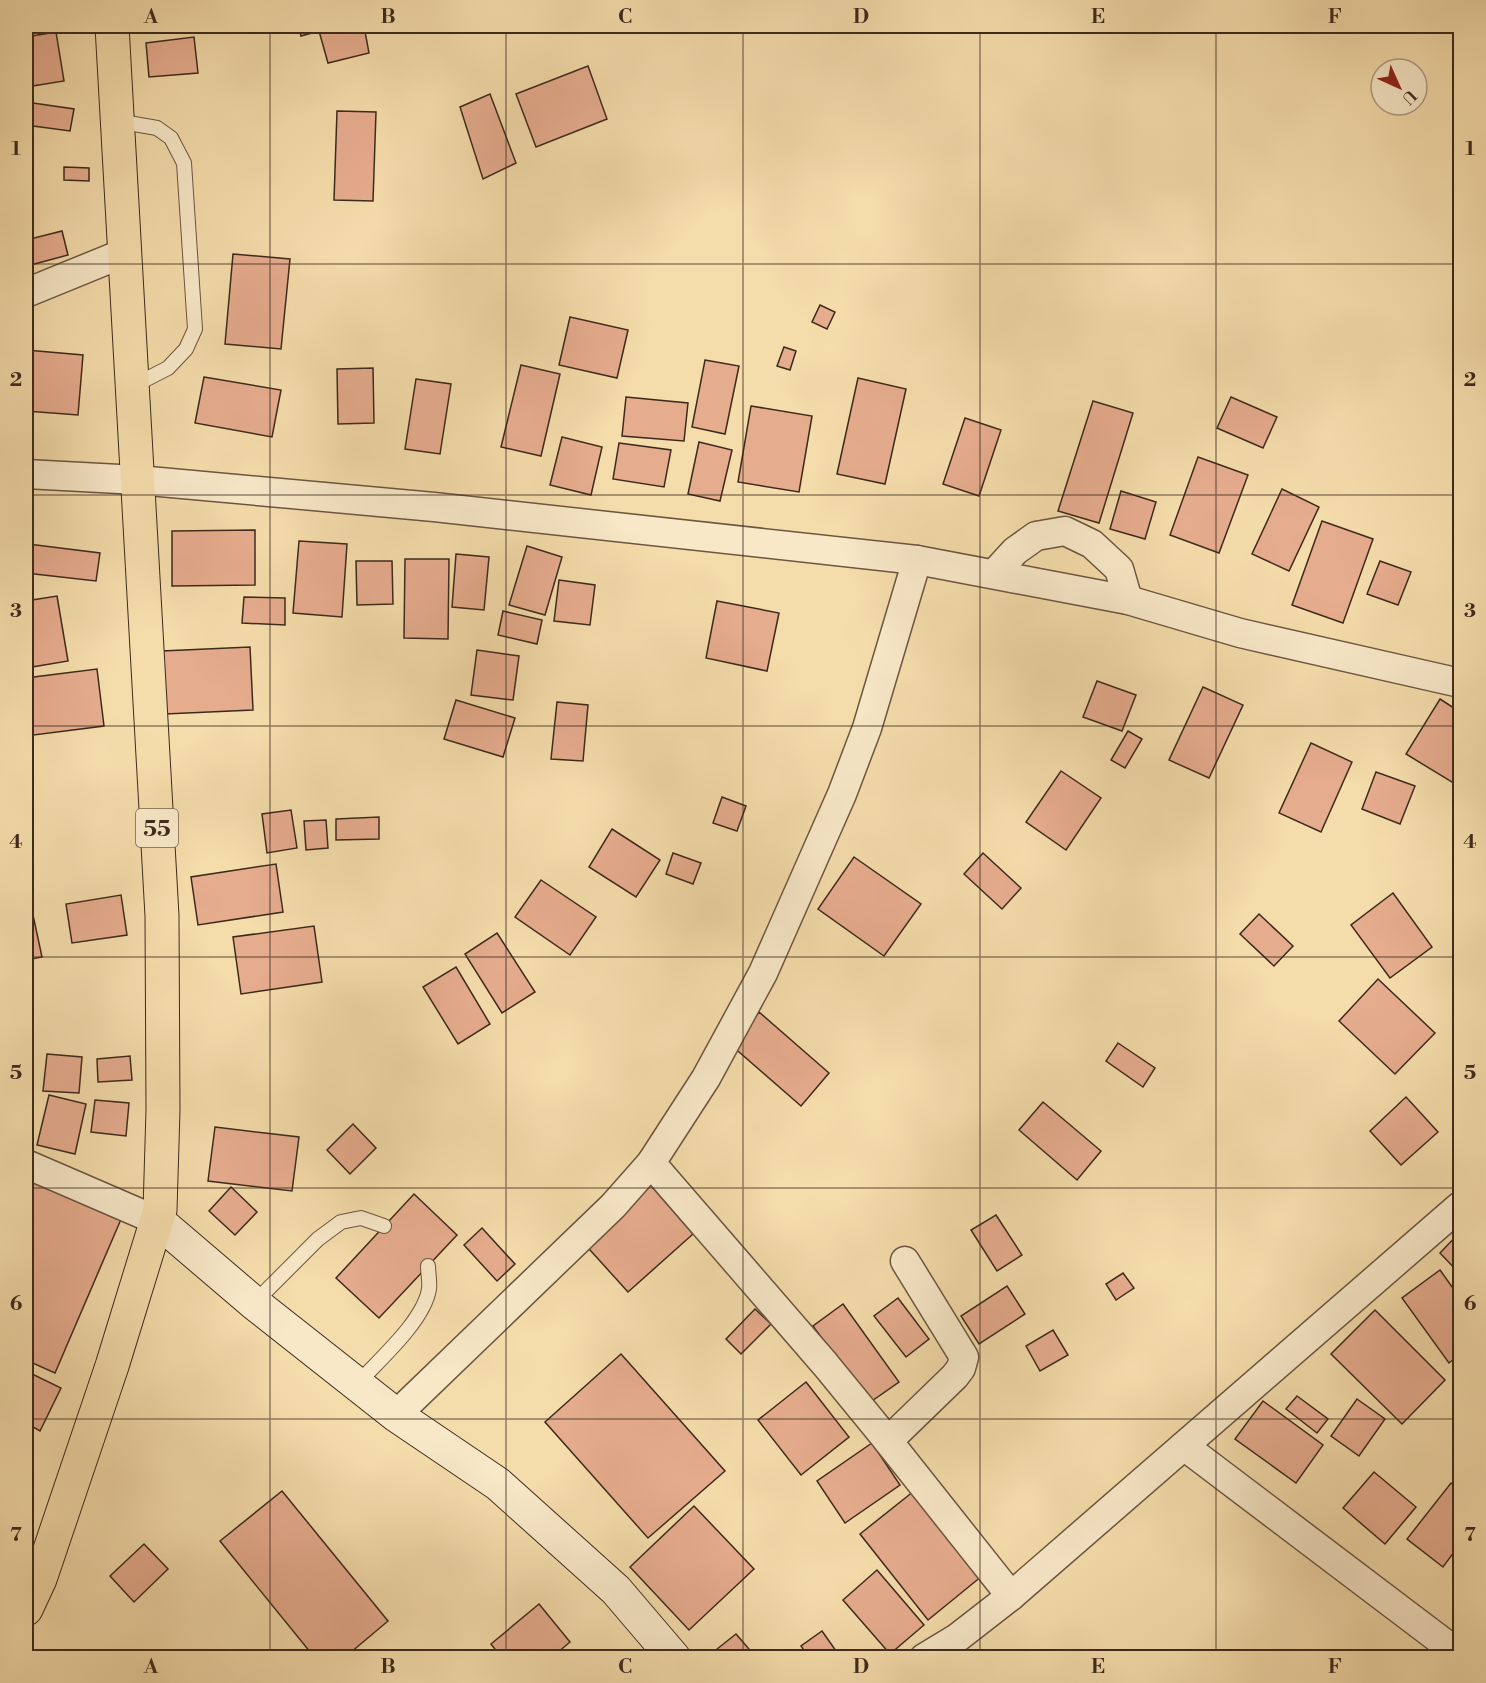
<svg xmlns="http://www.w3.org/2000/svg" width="1486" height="1683" font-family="'Libre Bodoni',serif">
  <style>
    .building { fill: #e6ac8e; stroke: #3d2a1d; stroke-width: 1.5 }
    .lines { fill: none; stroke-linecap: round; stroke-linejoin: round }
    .lane-casing { stroke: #6b5640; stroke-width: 16 }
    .street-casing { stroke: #6b5640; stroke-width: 31 }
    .secondary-casing { stroke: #3d2a1d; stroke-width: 35 }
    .highway-casing { stroke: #3d2a1d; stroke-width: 35 }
    .lane { stroke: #f8e8c8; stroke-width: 14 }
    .street { stroke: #f8e8c8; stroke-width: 28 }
    .secondary { stroke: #f8e8c8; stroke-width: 33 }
    .highway { stroke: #f5dcab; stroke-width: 33 }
    .grid { fill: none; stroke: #3d2a1d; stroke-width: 1.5; stroke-opacity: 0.55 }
    .labels { text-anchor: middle; stroke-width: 4.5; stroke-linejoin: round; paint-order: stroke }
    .shield { fill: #f8e8c8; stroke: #756350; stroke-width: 1.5 }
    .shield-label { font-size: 22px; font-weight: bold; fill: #3d2a1d }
    .neatline { fill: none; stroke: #3d2a1d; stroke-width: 2 }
    .grid-label { font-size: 20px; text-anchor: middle; font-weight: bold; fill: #3d2a1d }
  </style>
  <rect width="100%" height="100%" fill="#f5dcab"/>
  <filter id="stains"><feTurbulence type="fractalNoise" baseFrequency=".00333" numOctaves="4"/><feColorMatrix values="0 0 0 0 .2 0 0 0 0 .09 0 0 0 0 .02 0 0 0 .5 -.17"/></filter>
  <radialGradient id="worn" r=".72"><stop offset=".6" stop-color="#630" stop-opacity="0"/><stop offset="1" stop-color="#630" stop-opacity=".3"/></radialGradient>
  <g class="building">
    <path d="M298,26H364L369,53L328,63L319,31L301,36Z"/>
    <path d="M56,32L64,81L26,87V37Z"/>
    <path d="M194,37L198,73L149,77L146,43Z"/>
    <path d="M588,66L607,119L536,147L516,94Z"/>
    <path d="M490,94L516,163L483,179L460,107Z"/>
    <path d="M26,102L74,109L70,131L26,125Z"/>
    <path d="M337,111L376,112L373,201L334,200Z"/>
    <path d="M64,167L89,168V181L64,180Z"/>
    <path d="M62,231L68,255L27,266L26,258V240Z"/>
    <path d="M233,254L290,259L281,349L225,344Z"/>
    <path d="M820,305L835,312L827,329L812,322Z"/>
    <path d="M570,317L628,330L617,378L559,365Z"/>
    <path d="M784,347L796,351L790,370L777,366Z"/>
    <path d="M26,350L83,355L78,415L26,411Z"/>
    <path d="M705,360L739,366L725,434L692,427Z"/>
    <path d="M521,365L560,374L541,456L501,447Z"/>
    <path d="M373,368L374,423L338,424L337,369Z"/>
    <path d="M204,377L281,390L272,437L195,423Z"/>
    <path d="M858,378L906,389L885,484L837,474Z"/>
    <path d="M416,379L451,384L440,454L405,449Z"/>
    <path d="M626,397L688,403L684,441L622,436Z"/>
    <path d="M1231,397L1277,417L1263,448L1217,428Z"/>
    <path d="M1093,401L1133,413L1099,523L1058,511Z"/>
    <path d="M751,406L812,416L799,492L738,482Z"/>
    <path d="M965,418L1001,430L979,496L943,484Z"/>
    <path d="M562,437L602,447L591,495L550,485Z"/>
    <path d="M699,442L732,450L720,501L688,494Z"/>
    <path d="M619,443L671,450L664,487L613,479Z"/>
    <path d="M1198,457L1248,475L1219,553L1170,535Z"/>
    <path d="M1282,489L1319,507L1289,571L1252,554Z"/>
    <path d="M1121,491L1156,502L1145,539L1110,529Z"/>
    <path d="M1322,521L1373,539L1343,623L1292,605Z"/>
    <path d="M255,530V585L172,586V531Z"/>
    <path d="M299,541L347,544L342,617L293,613Z"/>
    <path d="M28,544L100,553L96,581L26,573Z"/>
    <path d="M527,546L562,557L545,615L509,605Z"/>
    <path d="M456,554L489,557L484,610L452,607Z"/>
    <path d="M405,559H449L448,639L404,638Z"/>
    <path d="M356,561H392L393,604L357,605Z"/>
    <path d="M1380,561L1411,572L1398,605L1367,594Z"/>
    <path d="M559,580L595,585L590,625L554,621Z"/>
    <path d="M57,596L68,661L26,668V601Z"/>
    <path d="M244,597L285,598V625L242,623Z"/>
    <path d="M717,601L779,613L767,671L706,658Z"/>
    <path d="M503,611L542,620L537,644L498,635Z"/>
    <path d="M250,647L253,710L165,714L162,651Z"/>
    <path d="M477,650L519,656L513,700L471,695Z"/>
    <path d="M97,669L104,726L26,736V678Z"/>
    <path d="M1097,681L1136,695L1122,731L1083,717Z"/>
    <path d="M1203,687L1243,705L1209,778L1169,760Z"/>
    <path d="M1440,699L1460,712V787L1406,754Z"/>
    <path d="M456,700L515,718L503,757L444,739Z"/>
    <path d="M557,702L588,705L583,761L551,759Z"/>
    <path d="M1128,731L1142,739L1125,768L1111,760Z"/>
    <path d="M1311,743L1352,762L1321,832L1279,813Z"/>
    <path d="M1061,771L1101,798L1066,850L1026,822Z"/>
    <path d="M1376,772L1415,786L1400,824L1362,809Z"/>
    <path d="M722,797L746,806L737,831L713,823Z"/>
    <path d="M291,810L297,848L267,853L262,814Z"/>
    <path d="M379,817V839L336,840V819Z"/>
    <path d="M326,820L328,848L306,850L304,821Z"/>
    <path d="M612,829L660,860L636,897L589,867Z"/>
    <path d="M673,853L701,863L693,884L666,874Z"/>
    <path d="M983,853L1021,888L1002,909L964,874Z"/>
    <path d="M854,857L921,904L884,956L818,909Z"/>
    <path d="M276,864L283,912L198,925L191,877Z"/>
    <path d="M541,880L596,917L570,955L515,917Z"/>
    <path d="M1393,893L1432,947L1390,978L1351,925Z"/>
    <path d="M121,895L127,935L72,943L66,904Z"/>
    <path d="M1259,914L1293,946L1274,966L1240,934Z"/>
    <path d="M33,915L42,957L26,960V916Z"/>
    <path d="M314,926L322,982L241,994L233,937Z"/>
    <path d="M497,933L535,992L502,1013L465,954Z"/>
    <path d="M456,967L490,1024L458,1044L423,987Z"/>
    <path d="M1378,979L1435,1033L1395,1074L1339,1021Z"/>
    <path d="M759,1012L829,1073L801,1106L731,1045Z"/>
    <path d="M26,1043H32L30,1126H26Z"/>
    <path d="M1118,1043L1155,1068L1143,1087L1106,1061Z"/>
    <path d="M47,1054L82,1057L79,1093L43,1091Z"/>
    <path d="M130,1056L132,1080L98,1082L97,1059Z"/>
    <path d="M49,1095L86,1104L75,1154L37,1145Z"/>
    <path d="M1406,1097L1438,1132L1401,1165L1370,1131Z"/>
    <path d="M95,1100L129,1103L126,1136L91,1132Z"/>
    <path d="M1043,1102L1101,1151L1077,1180L1019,1130Z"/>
    <path d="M353,1124L376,1148L350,1174L327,1150Z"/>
    <path d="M215,1127L299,1137L292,1191L208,1181Z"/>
    <path d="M26,1167L125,1210L55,1373L26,1360Z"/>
    <path d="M647,1181L693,1234L628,1292L581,1240Z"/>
    <path d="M231,1187L257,1212L235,1235L209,1211Z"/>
    <path d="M414,1194L457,1235L379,1318L336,1278Z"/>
    <path d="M996,1215L1022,1255L997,1271L971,1230Z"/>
    <path d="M482,1228L515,1264L497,1281L464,1245Z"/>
    <path d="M1460,1232V1274L1440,1253Z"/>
    <path d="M1440,1270L1460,1298V1354L1449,1363L1402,1298Z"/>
    <path d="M1123,1273L1134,1288L1116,1300L1106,1284Z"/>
    <path d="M1007,1286L1025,1314L979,1344L961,1316Z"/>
    <path d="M898,1298L929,1339L906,1357L874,1316Z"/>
    <path d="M843,1304L899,1382L869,1403L813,1326Z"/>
    <path d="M755,1309L771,1324L741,1354L726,1339Z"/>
    <path d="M1375,1310L1445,1380L1402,1424L1331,1354Z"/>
    <path d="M1053,1330L1068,1355L1040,1371L1026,1346Z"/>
    <path d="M621,1354L725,1471L648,1538L545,1422Z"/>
    <path d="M26,1371L61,1388L40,1431L26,1423Z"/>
    <path d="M806,1382L849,1437L801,1475L758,1420Z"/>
    <path d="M1297,1396L1328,1419L1317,1433L1286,1409Z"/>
    <path d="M1357,1399L1385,1419L1359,1456L1331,1436Z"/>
    <path d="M1263,1401L1323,1445L1296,1483L1235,1439Z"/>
    <path d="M872,1443L900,1485L845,1523L817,1481Z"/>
    <path d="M26,1468L33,1472L26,1486Z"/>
    <path d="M1374,1472L1416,1507L1385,1544L1343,1508Z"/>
    <path d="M1451,1483L1460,1491V1544L1443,1567L1407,1539Z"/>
    <path d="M282,1491L388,1621L344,1658H315L220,1541Z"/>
    <path d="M914,1491L982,1576L928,1620L860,1534Z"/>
    <path d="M694,1506L754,1569L689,1630L630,1567Z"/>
    <path d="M144,1544L168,1569L134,1602L110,1576Z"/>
    <path d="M877,1570L924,1625L890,1654L843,1600Z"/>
    <path d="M539,1604L570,1642L551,1658H502L491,1644Z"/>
    <path d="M822,1631L841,1658H809L801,1646Z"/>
    <path d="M736,1634L755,1656L716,1658L712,1653Z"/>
  </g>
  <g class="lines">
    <defs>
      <g id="lane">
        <path d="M117,121L157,128L171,138L184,163L195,329L186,349L168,368L133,386"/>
        <path d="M254,1303L318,1239L341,1222L361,1218L384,1226"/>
        <path d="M357,1384C379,1360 424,1321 429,1289C430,1282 428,1273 428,1266"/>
      </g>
      <g id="street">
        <path d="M26,293L124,253"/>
        <path d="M26,474L138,480L434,507L917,560L1128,600L1240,633L1460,683"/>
        <path d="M994,574L1015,551L1036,536L1065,531L1092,544L1119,569L1128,600"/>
        <path d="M651,1163L825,1364L888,1441"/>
        <path d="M26,1164L158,1221"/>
        <path d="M905,1261L964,1357L961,1368L955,1376L888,1441L1011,1596"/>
        <path d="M396,1415L613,1206L651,1163L706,1078L763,973L842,794L867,728L917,560"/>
        <path d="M1184,1446L1460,1655"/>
        <path d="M924,1658L957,1638L1011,1596L1460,1206"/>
      </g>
      <path id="secondary" d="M158,1221L254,1303L396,1415L498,1484L616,1590L674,1658"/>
      <path id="highway" d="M26,1609L40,1579L112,1366L160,1210L163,1110L162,916L112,26"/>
    </defs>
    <use href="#lane" class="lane-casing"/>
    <use href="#street" class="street-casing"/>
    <use href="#secondary" class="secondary-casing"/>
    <use href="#highway" class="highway-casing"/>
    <use href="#lane" class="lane"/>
    <use href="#street" class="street"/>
    <use href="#secondary" class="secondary"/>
    <use href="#highway" class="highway"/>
  </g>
  <path class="grid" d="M270,26V1658M506,26V1658M743,26V1658M980,26V1658M1216,26V1658M26,264H1460M26,495H1460M26,726H1460M26,957H1460M26,1188H1460M26,1419H1460"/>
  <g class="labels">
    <rect class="shield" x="136" y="809" width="42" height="38" rx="4.5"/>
    <g class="shield-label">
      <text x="157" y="836">55</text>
    </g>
  </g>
  <rect width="1486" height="1683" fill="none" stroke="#f5dcab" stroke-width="66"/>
  <g transform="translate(1399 87) rotate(135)"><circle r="28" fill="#f8e8c8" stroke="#ad9c84" stroke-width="1.5"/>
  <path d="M0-4.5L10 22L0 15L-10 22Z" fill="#8f2418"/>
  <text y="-9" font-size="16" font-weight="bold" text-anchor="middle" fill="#3d2a1d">U</text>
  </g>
  <rect x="33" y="33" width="1420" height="1617" class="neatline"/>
  <g class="grid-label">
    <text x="151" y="23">A</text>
    <text x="388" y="23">B</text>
    <text x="625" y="23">C</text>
    <text x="861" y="23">D</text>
    <text x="1098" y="23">E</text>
    <text x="1335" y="23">F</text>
    <text x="16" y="155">1</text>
    <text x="1470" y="155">1</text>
    <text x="16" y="386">2</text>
    <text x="1470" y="386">2</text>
    <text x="16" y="617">3</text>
    <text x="1470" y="617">3</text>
    <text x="16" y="848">4</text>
    <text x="1470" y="848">4</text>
    <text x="16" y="1079">5</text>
    <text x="1470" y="1079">5</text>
    <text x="16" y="1310">6</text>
    <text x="1470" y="1310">6</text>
    <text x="16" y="1541">7</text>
    <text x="1470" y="1541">7</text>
    <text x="151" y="1673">A</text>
    <text x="388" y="1673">B</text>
    <text x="625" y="1673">C</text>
    <text x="861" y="1673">D</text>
    <text x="1098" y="1673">E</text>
    <text x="1335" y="1673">F</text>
  </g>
  <rect width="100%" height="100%" filter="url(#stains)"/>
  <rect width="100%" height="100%" fill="url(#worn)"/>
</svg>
